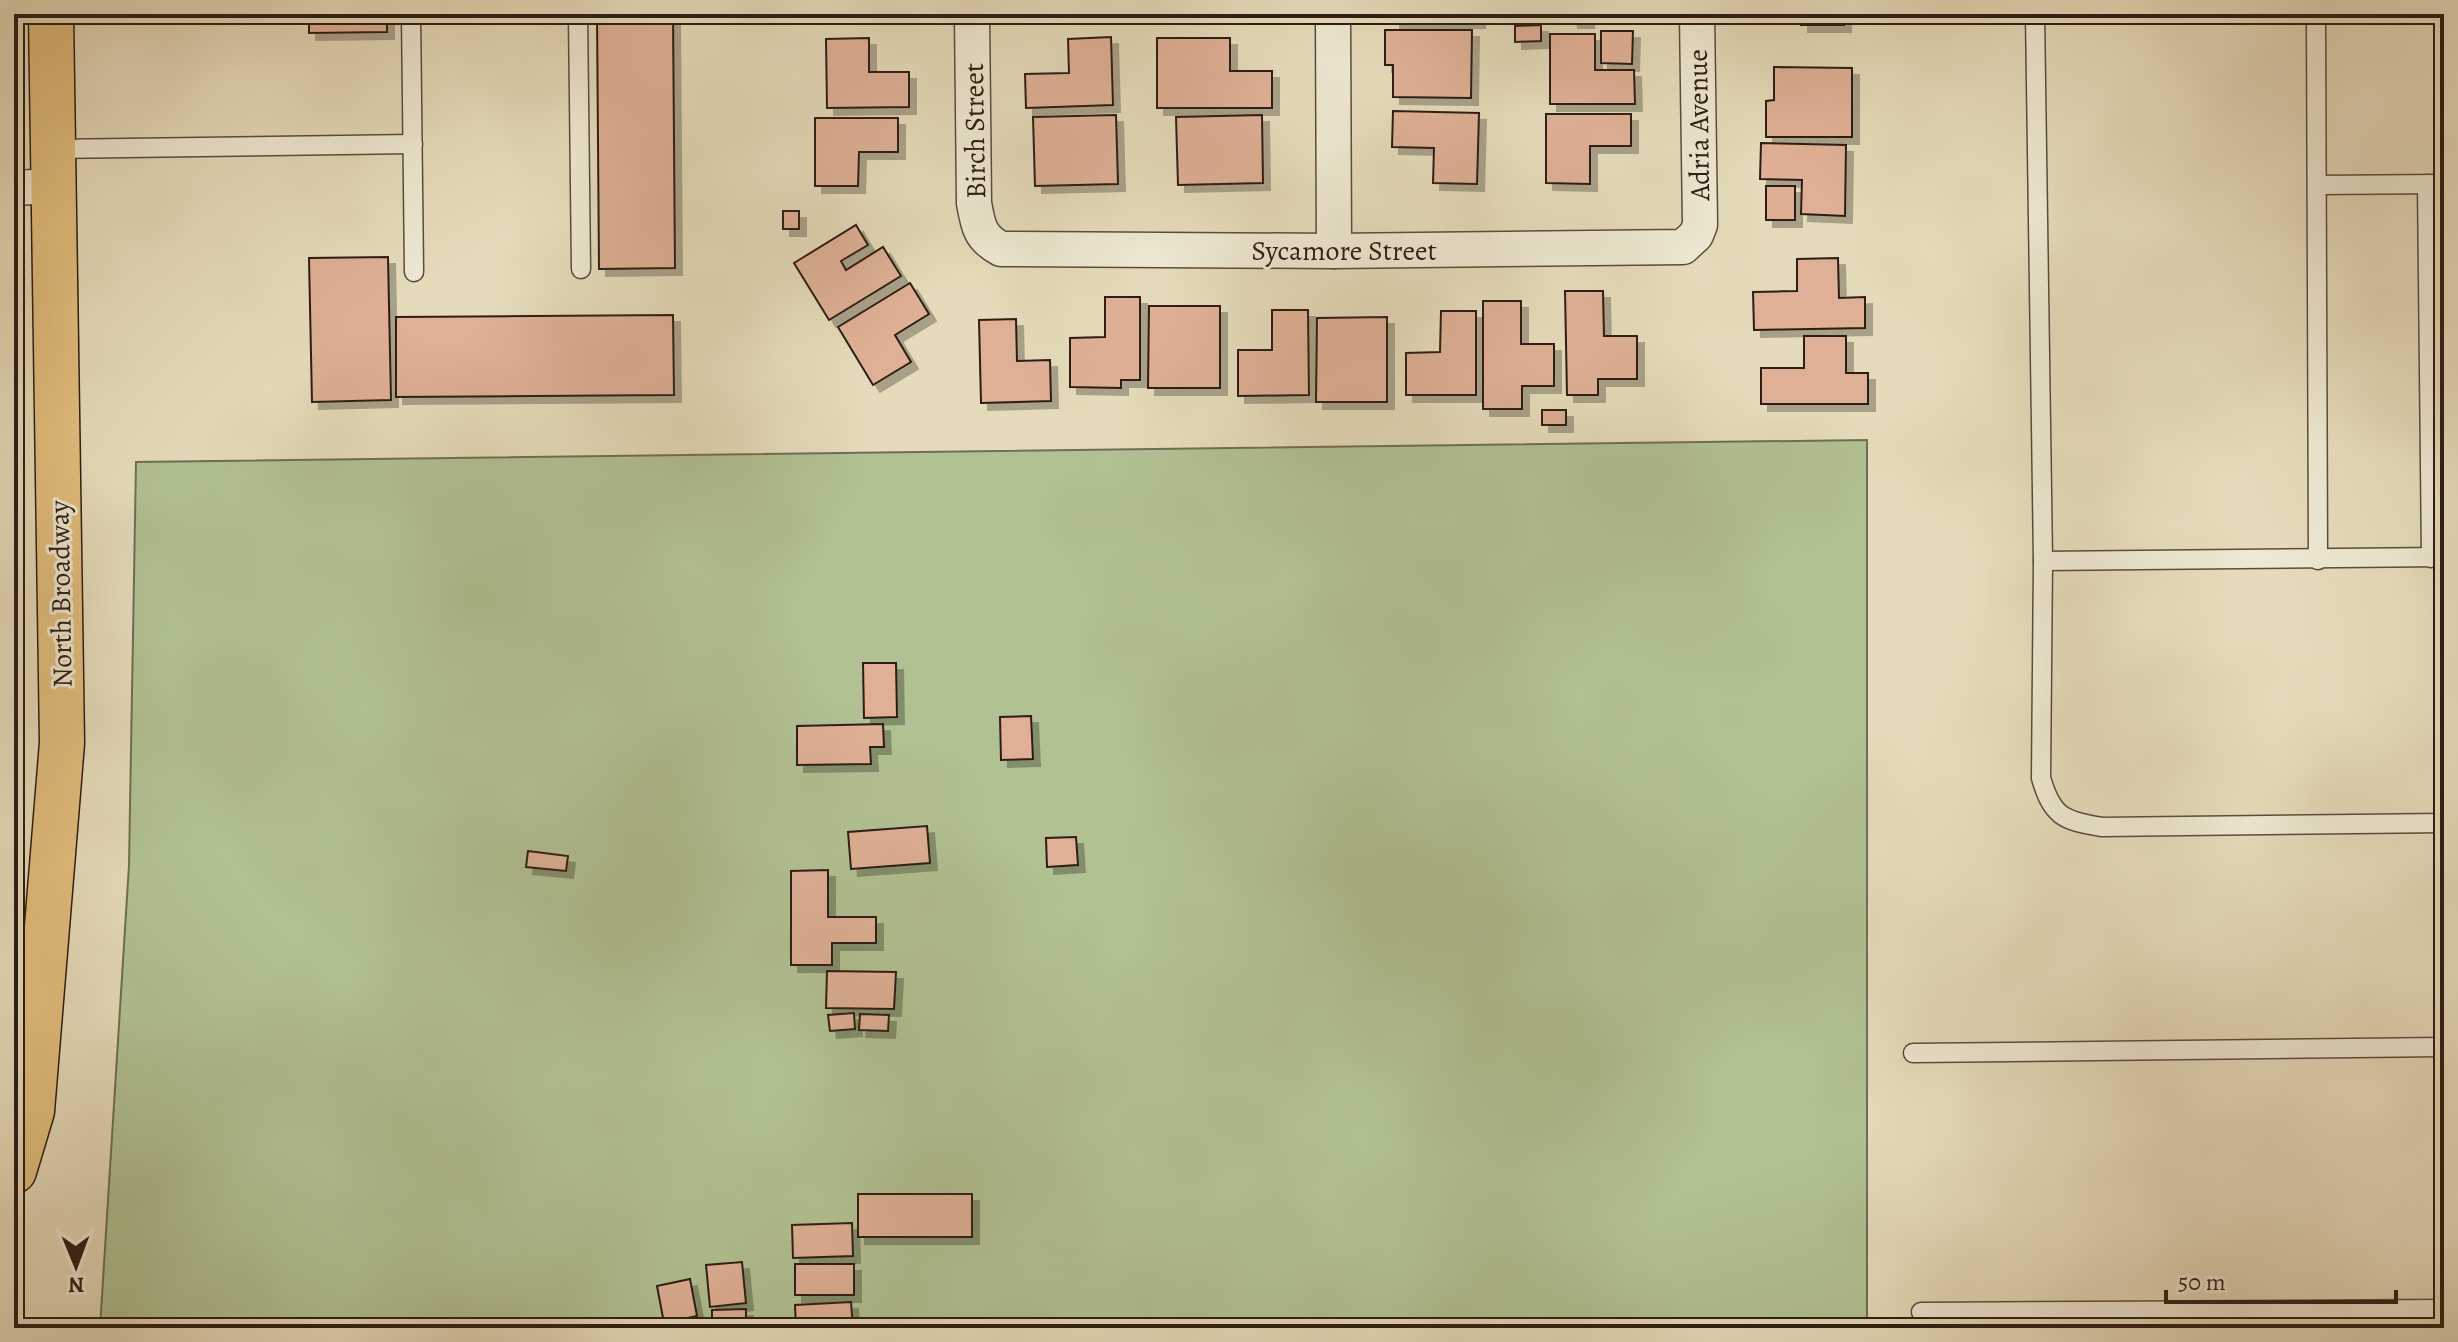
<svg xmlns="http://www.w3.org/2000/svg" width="2458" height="1342" font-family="Alegreya,serif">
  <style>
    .green { fill: #b1c192; stroke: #6f6f54; stroke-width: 2 }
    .building { fill: #dfb095; stroke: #2d1d15; stroke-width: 2; filter: url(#shadow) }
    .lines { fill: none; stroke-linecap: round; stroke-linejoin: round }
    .lane-casing { stroke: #5b4c3e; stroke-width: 21 }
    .street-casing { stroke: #5b4c3e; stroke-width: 37 }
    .primary-casing { stroke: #2d1d15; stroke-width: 47 }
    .lane { stroke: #eee8d2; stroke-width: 18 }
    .street { stroke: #eee8d2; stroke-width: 34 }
    .primary { stroke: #e2be7d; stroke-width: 44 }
    .labels { text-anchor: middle; stroke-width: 6; stroke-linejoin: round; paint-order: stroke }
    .street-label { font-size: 28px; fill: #2d1d15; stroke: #eee8d2 }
  </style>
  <defs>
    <filter id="shadow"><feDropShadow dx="7" dy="7" stdDeviation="0" flood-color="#0004"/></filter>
  </defs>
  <rect width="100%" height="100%" fill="#e5dbba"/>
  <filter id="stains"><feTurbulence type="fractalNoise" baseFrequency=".0025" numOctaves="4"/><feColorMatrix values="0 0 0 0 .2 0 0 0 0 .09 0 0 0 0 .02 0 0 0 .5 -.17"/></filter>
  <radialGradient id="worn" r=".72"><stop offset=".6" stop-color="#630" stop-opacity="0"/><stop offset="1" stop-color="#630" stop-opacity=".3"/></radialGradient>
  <path class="green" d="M1867,440V1328H100L129,865L136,462Z"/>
  <g class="building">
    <path d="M309,14H387V32L309,33Z"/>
    <path d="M597,14H673L675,268L599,269Z"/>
    <rect x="823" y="14" width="81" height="2"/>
    <path d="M1016,14H1138L1016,15Z"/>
    <path d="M1193,14H1236V16L1193,17Z"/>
    <path d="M1393,14H1478V21L1393,22Z"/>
    <path d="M1570,14H1587V21H1571Z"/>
    <rect x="1801" y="14" width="43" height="11"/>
    <path d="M1541,25V41L1515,42V26Z"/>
    <path d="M1385,30H1472L1471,98L1393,97V65H1385Z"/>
    <path d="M1601,31H1633L1632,64L1601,63Z"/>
    <path d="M1550,34H1595V70H1634L1635,104H1550Z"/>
    <path d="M1111,37L1113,105L1026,108L1025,74L1069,73L1068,39Z"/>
    <path d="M869,38V72H909V107L827,108L826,39Z"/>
    <path d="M1157,38H1230V71H1272V108H1157Z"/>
    <path d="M1774,67L1852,68V137H1766V101L1774,100Z"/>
    <path d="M1393,111L1479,113L1477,184L1433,183L1434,148L1392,147Z"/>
    <path d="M1546,114H1631V146H1590V184L1546,183Z"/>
    <path d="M1116,115L1118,184L1035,186L1033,117Z"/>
    <path d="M1262,115L1263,183L1178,185L1176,117Z"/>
    <path d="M815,118H898V152H859L858,186H815Z"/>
    <path d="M1761,143L1846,145L1845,216L1801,214L1802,180L1760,179Z"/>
    <rect x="1766" y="186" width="29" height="34"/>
    <rect x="783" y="211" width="16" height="18"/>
    <path d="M856,225L868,245L841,261L846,270L883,247L901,276L829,320L794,263Z"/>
    <path d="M388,257L391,400L312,402L309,258Z"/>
    <path d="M1838,258L1839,298L1865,297V328L1754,330L1753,292L1797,291V259Z"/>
    <path d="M910,283L929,314L895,335L911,362L873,385L838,327Z"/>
    <path d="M1565,291H1603L1604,336H1637V379H1598V395H1567Z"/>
    <path d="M1105,297H1140V380H1121V388L1070,387V338L1105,337Z"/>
    <path d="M1483,301H1521V344H1554V386H1522V409H1483Z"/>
    <path d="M1149,306H1220V388H1148Z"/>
    <path d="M1272,310H1308L1309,395L1238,396V350H1272Z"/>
    <path d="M1441,311H1476V395H1406V353L1440,352Z"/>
    <path d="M673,315L674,395L396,397V317Z"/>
    <path d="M1387,317V402H1316L1317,318Z"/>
    <path d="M1016,319L1017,361L1050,360L1051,401L981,403L979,320Z"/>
    <path d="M1804,336H1846V373H1868V404H1761V368H1804Z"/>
    <rect x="1542" y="410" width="24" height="15"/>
    <path d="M863,663H896L897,717L864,718Z"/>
    <path d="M1031,716L1033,759L1001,760L1000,717Z"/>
    <path d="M883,724L884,747H870L871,764L797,765V726Z"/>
    <path d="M927,826L930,863L851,869L848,832Z"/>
    <path d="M1076,837L1078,865L1047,867L1046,838Z"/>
    <path d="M528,851L568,856L566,871L526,867Z"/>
    <path d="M828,870V917H876V943H832V965H791V871Z"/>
    <path d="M827,971L896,972L894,1009L826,1008Z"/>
    <path d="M854,1013L855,1029L830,1031L828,1015Z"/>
    <path d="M860,1014L889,1015L888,1031L859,1030Z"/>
    <rect x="858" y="1194" width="114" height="43"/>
    <path d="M852,1223L853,1256L793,1258L792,1225Z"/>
    <path d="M742,1262L746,1303L710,1307L706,1265Z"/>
    <rect x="795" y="1264" width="59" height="31"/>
    <path d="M690,1279L697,1316L664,1323L657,1286Z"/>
    <path d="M851,1302L853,1328H796L795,1305Z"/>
    <path d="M746,1309V1328H712V1310Z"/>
  </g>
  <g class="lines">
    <defs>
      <g id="lane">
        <path d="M411,14L414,272"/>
        <path d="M578,14L581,269"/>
        <path d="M2035,14L2043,561L2041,778C2052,816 2063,821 2102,827L2444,823"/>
        <path d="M2316,14L2318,560"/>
        <path d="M52,149L413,144"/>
        <path d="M2427,184L2431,558"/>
        <path d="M2317,185L2444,184"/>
        <path d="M2043,561L2444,557"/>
        <path d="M1913,1053L2444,1047"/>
        <path d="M1921,1312L2444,1309"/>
      </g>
      <g id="street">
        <path d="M972,14L974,203C978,226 980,238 1001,249L1334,251L1683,247L1696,235L1700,225L1697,14"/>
        <path d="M1333,14L1334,251"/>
        <path d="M14,188L53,186"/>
      </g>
      <path id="primary" d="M14,1171L32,1111L62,743L51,14"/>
    </defs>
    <use href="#lane" class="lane-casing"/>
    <use href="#street" class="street-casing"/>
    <use href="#primary" class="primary-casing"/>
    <use href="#lane" class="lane"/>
    <use href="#street" class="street"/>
    <use href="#primary" class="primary"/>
  </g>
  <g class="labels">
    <g class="street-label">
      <text transform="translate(1698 125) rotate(-91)" y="10">Adria Avenue</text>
      <text transform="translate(974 131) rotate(-91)" y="10">Birch Street</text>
      <text x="1344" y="260">Sycamore Street</text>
      <text transform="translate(60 594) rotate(-91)" y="10">North Broadway</text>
    </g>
  </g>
  <rect width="2458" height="1342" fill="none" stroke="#e5dbba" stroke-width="48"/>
  <rect x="16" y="16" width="2426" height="1310" fill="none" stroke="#2d1d15" stroke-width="4"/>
  <rect x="24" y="24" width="2410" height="1294" fill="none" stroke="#2d1d15" stroke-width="2"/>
  <g transform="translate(76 1266) rotate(179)" stroke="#eee8d2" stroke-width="6" paint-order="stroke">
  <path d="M0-6L14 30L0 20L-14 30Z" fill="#2d1d15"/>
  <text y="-12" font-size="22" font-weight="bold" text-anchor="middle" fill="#2d1d15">N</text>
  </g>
  <path d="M2166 1290v12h230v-12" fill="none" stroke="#2d1d15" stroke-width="4"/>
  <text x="2178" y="1290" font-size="24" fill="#2d1d15" stroke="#eee8d2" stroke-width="6" paint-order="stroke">50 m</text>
  <rect width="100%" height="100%" filter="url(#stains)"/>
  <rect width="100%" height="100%" fill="url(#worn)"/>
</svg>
